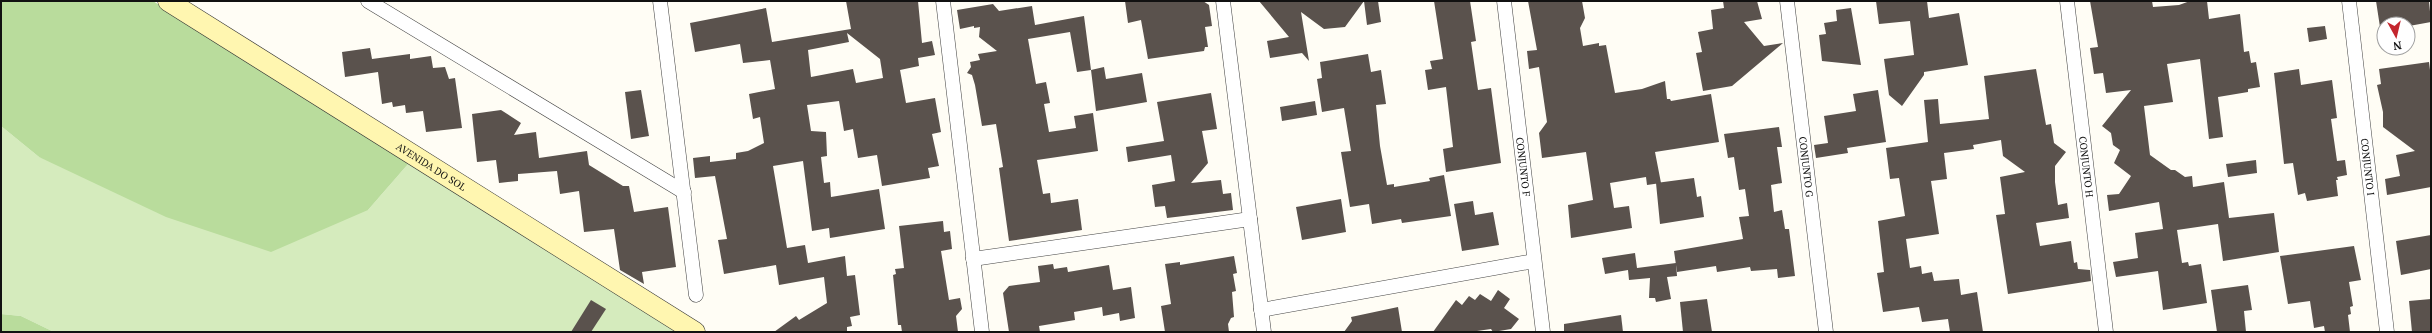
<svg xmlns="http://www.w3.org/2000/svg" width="2432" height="333" font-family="'PT Serif',serif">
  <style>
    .green { fill: #d5ebbd }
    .forest { fill: #b9dc9c }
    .building { fill: #5a524d; fill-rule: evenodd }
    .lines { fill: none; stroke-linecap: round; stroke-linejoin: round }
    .street-casing { stroke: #444; stroke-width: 15 }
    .secondary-casing { stroke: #333; stroke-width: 21 }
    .street { stroke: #fff; stroke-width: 14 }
    .secondary { stroke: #fff6b0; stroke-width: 20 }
    .labels { text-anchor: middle; stroke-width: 4; stroke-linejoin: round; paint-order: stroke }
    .street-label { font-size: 10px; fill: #111; stroke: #fff }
  </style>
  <rect width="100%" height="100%" fill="#fffdf5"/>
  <path class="green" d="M1,126L39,157L368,210L409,163L693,332H54L21,316L1,314Z"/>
  <g class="forest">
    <path d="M1,1H153L409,163L368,210L271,252L166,217L39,157L1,126Z"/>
    <path d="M1,314L21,316L54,332H1Z"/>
  </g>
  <g class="building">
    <path d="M846,1H918L922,43L932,41L935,55L918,58L919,66L900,70L906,103L935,98L941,132L932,134L939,166L928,168L930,178L882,186L877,155L858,158L853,129L844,131L839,101L807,105L811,131L826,132L827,156L821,157L824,183L830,182L831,197L879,189L885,229L830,238L829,228L812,231L803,161L773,166L787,248L805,245L808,263L845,256L847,276L855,275L860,315L850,317L852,326L847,327V332H774L796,316L799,320L827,303L824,277L779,285L776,265L724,274L718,240L727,239L715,176L695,178L693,158L710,156V162L736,159V153L748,151L764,143L760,117L753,119L749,94L775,89L770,60L743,63L740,44L695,52L690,23L766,8L772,42L851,29ZM847,33L880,59L883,78L856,83L853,69L811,77L808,50L849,42Z"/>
    <path d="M1125,1H1203L1209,5L1212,26L1205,27L1208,47H1205L1204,51L1148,59L1141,20L1128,23Z"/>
    <path d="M1259,1H1364L1345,27L1324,29L1301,12L1309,61L1302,53L1270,58L1267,41L1289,37Z"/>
    <path d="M1364,1H1378L1381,22L1367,25Z"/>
    <path d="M1434,1H1470L1476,41L1471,42L1478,90L1491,88L1501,163L1446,172L1443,149L1453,147L1446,87L1428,90L1425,70L1432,69L1430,61L1443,59Z"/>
    <path d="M1528,1H1582L1585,18L1580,28L1583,46L1599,43V46L1606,45L1615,93L1642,89L1665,81L1667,99H1670L1671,101L1711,94L1719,142L1655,152L1661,183L1647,185L1646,177L1610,183L1614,208L1629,206L1632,228L1571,238L1568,205L1593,200L1586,152L1542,158L1539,133L1547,122L1539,67L1529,69L1527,51L1537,50Z"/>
    <path d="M1723,1H1757L1762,19L1744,22L1764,46L1783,43L1732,86L1703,91L1696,53L1702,52L1698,32L1713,29L1711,10L1724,8Z"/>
    <path d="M1876,1H1927L1929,18L1959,13L1968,65L1924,72V75L1902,106L1889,95L1884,59L1914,55L1910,21L1879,24Z"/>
    <path d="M2090,1H2152L2153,7L2179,5L2190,1H2207L2209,19L2240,14L2244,52L2249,51L2251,63L2256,62L2260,87L2248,89V92L2218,97L2223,137L2209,139L2200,59L2167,64L2173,102L2144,106L2150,155L2171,170H2175L2185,177L2192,176L2193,187L2224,182L2229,218L2274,213L2279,252L2223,261L2218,224L2177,230L2182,263L2188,262L2189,266L2201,264L2207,303L2163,310L2158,271L2116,277L2113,262L2138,258L2135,233L2163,229L2159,202L2109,211L2107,195L2119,194L2131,176L2114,163L2120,150L2113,145L2111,133L2102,126L2131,90L2106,93L2103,73L2094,74L2090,48L2098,47Z"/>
    <path d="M2376,1H2429L2431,22L2409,26V22L2384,24L2380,27Z"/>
    <path d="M993,4L999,11L1032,6L1035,25L1084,16L1091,70L1077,72L1070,32L1028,39L1036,84L1046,82L1050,103L1044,104L1049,132L1076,128L1074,116L1093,113L1098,151L1037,160L1043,194L1050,193L1051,203L1078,199L1082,230L1009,241L999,168L1003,167L996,124L982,126L975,85L972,75L967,73L971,67L970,62L980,60L978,54L997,51L979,37L980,27L974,28V26L960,29L957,10Z"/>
    <path d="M1851,8L1861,65L1822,61L1819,35L1826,34L1824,23L1837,21L1836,10Z"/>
    <path d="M2325,26L2327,39L2309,42L2307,28Z"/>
    <path d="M370,48L372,59L410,54V59L431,56L433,68L445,67L449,79L455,78L462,128L426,132L423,111L406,113L405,105L393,107L392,102L382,104L378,72L345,77L342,52Z"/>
    <path d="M1368,54L1371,72L1381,70L1386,104L1376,105L1380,146L1387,185L1394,184V187L1430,181L1429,178L1444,175L1451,216L1402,223L1401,219L1372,224L1369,204L1350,207L1341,152L1351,151L1344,108L1322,112L1317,79L1322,78L1320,62Z"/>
    <path d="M2429,62L2431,78V187L2387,195L2385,179L2400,176L2396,155L2415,151L2383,127V112L2377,85L2381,84L2379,69Z"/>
    <path d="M1104,67L1106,79L1142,73L1147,102L1096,111L1091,70Z"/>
    <path d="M2036,69L2046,125L2051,124L2054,143L2066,152L2055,166V182L2058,205L2067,203L2069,218L2036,223L2040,246L2071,241L2074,263L2077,262L2078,269L2090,270L2091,281L2008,294L1996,215L2005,214L2000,177L2025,172L2003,156L2001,140L1973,145L1974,149L1944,153L1947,179L1931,181L1939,234L1906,239L1910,268L1921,266L1922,274L1932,272L1934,281L1959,279L1961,295L1977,292L1983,332H1950L1948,319L1922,322L1919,307L1883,312L1877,273L1884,272L1878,221L1905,216L1899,178L1890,179L1886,148L1928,142L1924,100L1938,99L1940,124L1989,119L1984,76Z"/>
    <path d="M2299,69L2301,85L2332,80L2337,118L2331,119L2337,161L2345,160L2347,175L2337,177L2338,180H2336L2338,196L2307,201L2305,193L2298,195L2293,163L2284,164L2274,73Z"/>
    <path d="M641,90L649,136L631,139L625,92Z"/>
    <path d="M1878,90L1886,142L1847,148L1848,153L1816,158L1814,145L1828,143L1824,116L1856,111L1853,94Z"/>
    <path d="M1211,93L1217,129L1202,131L1208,163L1191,183L1221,180L1223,194L1231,193L1233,210L1167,218L1165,206L1155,207L1152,185L1175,181L1171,155L1128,162L1126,147L1164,141L1157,102Z"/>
    <path d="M1315,101L1317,115L1282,121L1280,107Z"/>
    <path d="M501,110L521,123L514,135L536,132L539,158L587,151L589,165L623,186H629L634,212L668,207L676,267L642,272L644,284L620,270L614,229L584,232L579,191L560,194L557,171L518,174V181L499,183L496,160L477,162L472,114Z"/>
    <path d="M1779,127L1782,147H1777L1782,183L1771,185L1774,212L1782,210L1785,229H1789L1795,276L1778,278L1777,269L1751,271L1750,267L1717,272L1716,266L1677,272L1674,251L1743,239L1739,217L1749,216L1745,189L1739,190L1734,157L1728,158L1724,134Z"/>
    <path d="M2256,160L2257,173L2228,177L2226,164Z"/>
    <path d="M1694,178L1697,197L1701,196L1704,217L1660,224L1656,183Z"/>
    <path d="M1341,199L1346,232L1302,240L1296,207Z"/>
    <path d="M1473,201L1475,215L1493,212L1499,245L1462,251L1454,204Z"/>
    <path d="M943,221L944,232L950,231L952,249L941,251L949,300L960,298L962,309L956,316L958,332H902L901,325H898L893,275L896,274L895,269L904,268L899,226Z"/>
    <path d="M2431,235V269L2401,275L2396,241Z"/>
    <path d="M2354,246L2361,280L2349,282L2353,306L2350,307L2351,314L2348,315L2350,332H2325L2324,326L2314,328L2310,301L2288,304L2280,256Z"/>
    <path d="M1635,253L1637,268L1676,263L1677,276L1667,277L1671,299L1656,302L1655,298H1649L1650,278L1629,280L1628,270L1605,274L1602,258Z"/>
    <path d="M1234,256L1237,273L1233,274L1236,291L1232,292L1234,317L1231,318L1228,324L1229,332H1165L1161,306L1171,304L1165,264L1180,262V265Z"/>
    <path d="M1053,264L1054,269L1067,267L1068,272L1109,265L1113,290L1131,287L1135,318L1120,321L1119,313L1103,316L1102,307L1074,312L1075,320L1039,326L1040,332H1009L1003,293L1009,286L1040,282L1038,266Z"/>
    <path d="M2248,285L2252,310L2244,311L2246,332H2217L2211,290Z"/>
    <path d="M1498,290L1510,299L1504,308L1519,319L1511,329L1493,332L1491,329L1470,332H1433L1456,300L1462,305L1469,296L1475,300L1480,294L1491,301Z"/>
    <path d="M1707,299L1712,332H1683L1680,302Z"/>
    <path d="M2431,299V332H2412L2409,301Z"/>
    <path d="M591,300L606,309L591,332H571Z"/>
    <path d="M1398,307L1402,332H1344L1352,321L1351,317Z"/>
    <path d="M1621,315L1623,332H1564V324Z"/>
  </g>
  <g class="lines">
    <defs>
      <g id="street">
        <path d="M368,1L684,192"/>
        <path d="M660,1L696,295"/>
        <path d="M943,1L982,332"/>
        <path d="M1223,1L1264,332"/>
        <path id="s1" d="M1504,1L1543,332"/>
        <path id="s2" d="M1787,1L1826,332"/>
        <path id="s3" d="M2067,1L2106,332"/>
        <path id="s4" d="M2349,1L2387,332"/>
        <path d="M973,259L1250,219"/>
        <path d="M1261,310L1534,261"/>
      </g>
      <g id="secondary">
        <path id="s5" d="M168,1L695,332"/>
      </g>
    </defs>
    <use href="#street" class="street-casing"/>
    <use href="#secondary" class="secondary-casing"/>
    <use href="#street" class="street"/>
    <use href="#secondary" class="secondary"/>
  </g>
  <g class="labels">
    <g class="street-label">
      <text dy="4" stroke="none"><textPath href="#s2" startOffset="167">CONJUNTO G</textPath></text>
      <text dy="4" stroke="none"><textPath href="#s3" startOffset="167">CONJUNTO H</textPath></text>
      <text dy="4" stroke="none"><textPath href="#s4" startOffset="167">CONJUNTO I</textPath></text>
      <text dy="4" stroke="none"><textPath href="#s5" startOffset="311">AVENIDA DO SOL</textPath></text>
      <text dy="4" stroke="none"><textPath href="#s1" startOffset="167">CONJUNTO F</textPath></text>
    </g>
  </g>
  <rect width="2432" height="333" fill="none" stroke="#111111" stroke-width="4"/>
  <g transform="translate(2396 36) rotate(172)"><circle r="19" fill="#ffffff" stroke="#a0a0a0"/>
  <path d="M0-3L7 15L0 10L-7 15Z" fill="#c4262e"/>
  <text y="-6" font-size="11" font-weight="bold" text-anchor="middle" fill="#111111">N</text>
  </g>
</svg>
